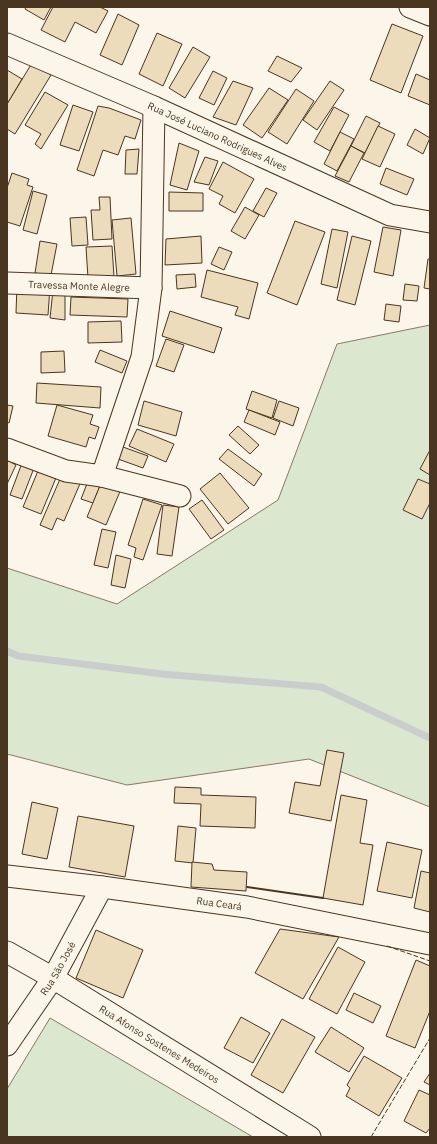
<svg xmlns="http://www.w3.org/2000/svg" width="437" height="1144" font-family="'IBM Plex Sans',sans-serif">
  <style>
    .green { fill: #dce7d0; stroke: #887966 }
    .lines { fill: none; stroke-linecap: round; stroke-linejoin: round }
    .stream { stroke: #c9cecd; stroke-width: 7 }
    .building { fill: #ecdcbc; stroke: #4a3520 }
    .minor-casing { stroke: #4a3520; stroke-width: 23 }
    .minor { stroke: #fbf6e9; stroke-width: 21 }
    .fence { stroke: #4a3520; stroke-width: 1; stroke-dasharray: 5 2; stroke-linecap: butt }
    .wall { stroke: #4a3520; stroke-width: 2 }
    .labels { text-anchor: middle; stroke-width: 3; stroke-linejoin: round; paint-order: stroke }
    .street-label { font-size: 10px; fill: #4a3520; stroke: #fbf6e9 }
  </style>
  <rect width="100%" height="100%" fill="#fbf6e9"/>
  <g class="green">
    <path d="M430,325V807L309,759L127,785L7,754V568L117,604L278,500L337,344Z"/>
    <path d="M50,1018L253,1137H7V1089Z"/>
  </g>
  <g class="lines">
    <path class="stream" d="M7,651L18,656L162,674L321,687L430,738"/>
  </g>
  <g class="building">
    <path d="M26,7H51L44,20L25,9Z"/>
    <path d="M53,7H100L108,11L96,33L75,22L65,42L41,30Z"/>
    <path d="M118,14L139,25L122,65L100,55Z"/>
    <path d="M392,24L423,36L401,93L370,80Z"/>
    <path d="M157,33L182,44L163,86L139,74Z"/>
    <path d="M193,47L210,57L185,98L169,88Z"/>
    <path d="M277,56L302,68L291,82L268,71Z"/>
    <path d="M32,63L51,75L15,134L7,129V104Z"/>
    <path d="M7,70L22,79L7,104Z"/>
    <path d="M213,71L227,78L214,105L199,98Z"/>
    <path d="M416,74L430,80V105L408,96Z"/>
    <path d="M233,81L253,88L236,125L213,117Z"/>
    <path d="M330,81L344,90L317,130L303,120Z"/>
    <path d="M269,88L288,100L262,138L243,125Z"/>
    <path d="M296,89L314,101L287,144L268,132Z"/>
    <path d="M45,92L68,105L41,149L35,144L41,134L25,125Z"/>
    <path d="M73,105L93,112L79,151L60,145Z"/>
    <path d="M98,106L109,108L141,120L135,139L125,136L118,155L103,150L94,176L77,170Z"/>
    <path d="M334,107L349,115L330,151L314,142Z"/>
    <path d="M366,116L380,123L365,153L351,146Z"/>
    <path d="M378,126L395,134L380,167L362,159Z"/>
    <path d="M415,129L430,138L423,154L407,145Z"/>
    <path d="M340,132L354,139L337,171L324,164Z"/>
    <path d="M179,143L199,151L187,190L170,185Z"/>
    <path d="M351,146L364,153L349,182L335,176Z"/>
    <path d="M139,149L137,174H125L126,150Z"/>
    <path d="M205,157L218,161L209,185L194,182Z"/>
    <path d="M223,162L254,179L235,213L219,204L223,196L209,189Z"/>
    <path d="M386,168L414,179L407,195L380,184Z"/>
    <path d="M12,173L29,179L27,185L33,187L20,226L7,222V188Z"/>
    <path d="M266,188L277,193L264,217L253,211Z"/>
    <path d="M33,191L47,195L37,234L23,230Z"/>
    <path d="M169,192L203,193V211H169Z"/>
    <path d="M99,197H110L112,239L93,240L91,210H100Z"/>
    <path d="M245,207L259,215L245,239L231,231Z"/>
    <path d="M86,217L88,245L72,246L70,218Z"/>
    <path d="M131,218L136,274L117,276L112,220Z"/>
    <path d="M295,221L325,232L297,305L267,293Z"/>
    <path d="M383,227L401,230L393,276L374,272Z"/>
    <path d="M332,229L348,232L337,288L321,284Z"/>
    <path d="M201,236L202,263L165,265L166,239Z"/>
    <path d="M352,236L371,241L355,305L337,300Z"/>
    <path d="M40,241L57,244L51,275L35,273Z"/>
    <path d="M112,246L114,277L88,278L86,247Z"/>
    <path d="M219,247L232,252L224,270L211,264Z"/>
    <path d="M428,259H430V289L424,288Z"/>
    <path d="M207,270L258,283L249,319L235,315L238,307L201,297Z"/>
    <path d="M195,274L196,287L177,289L176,275Z"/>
    <path d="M405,284L419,286L417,301L403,300Z"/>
    <path d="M17,285L50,287L48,315L16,313Z"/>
    <path d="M53,290L65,291V320L50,318Z"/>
    <path d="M71,297L128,299L127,317L70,315Z"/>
    <path d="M386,304L401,306L399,322L384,320Z"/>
    <path d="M170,311L222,328L214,353L162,336Z"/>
    <path d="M121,321L122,342L88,343V322Z"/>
    <path d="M166,339L184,345L174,372L156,366Z"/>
    <path d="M100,350L127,361L122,373L95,362Z"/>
    <path d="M64,351L65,372L41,373V352Z"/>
    <path d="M37,383L101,387L100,408L36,403Z"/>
    <path d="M252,391L277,400L272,418L246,409Z"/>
    <path d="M144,401L182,412L176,436L138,425Z"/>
    <path d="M279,401L299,408L293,426L273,418Z"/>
    <path d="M7,405L13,406L9,423L7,422Z"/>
    <path d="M57,405L93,415L90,424L99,427L95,439L89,437L86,447L48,436Z"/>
    <path d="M249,410L280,422L275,435L244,422Z"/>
    <path d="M238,426L259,445L250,454L229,435Z"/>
    <path d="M137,429L174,444L166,462L129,446Z"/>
    <path d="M123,447L148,456L143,468L118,459Z"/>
    <path d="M228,449L262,474L254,486L219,459Z"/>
    <path d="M430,450V475L420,469Z"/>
    <path d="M7,460L16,465L7,484Z"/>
    <path d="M22,463L34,468L22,499L10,495Z"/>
    <path d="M40,466L58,473L41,514L23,507Z"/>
    <path d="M64,470L82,479L64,521L57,518L52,530L40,525Z"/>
    <path d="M220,473L249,508L228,524L200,489Z"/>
    <path d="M90,476L102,481L93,503L81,499Z"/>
    <path d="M418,479L430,484V503L422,519L403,510Z"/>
    <path d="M102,481L121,489L106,525L87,517Z"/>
    <path d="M143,499L162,505L143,560L134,557L136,548L128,545Z"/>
    <path d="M202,500L224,530L211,539L189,509Z"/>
    <path d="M163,505L179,507L172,556L157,554Z"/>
    <path d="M102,529L116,532L108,568L94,565Z"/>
    <path d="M116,555L131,559L125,588L111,585Z"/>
    <path d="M327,750L344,753L331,821L289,813L295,782L320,786Z"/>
    <path d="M175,787L201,788V795L256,797L255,828L200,826L201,804L174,803Z"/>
    <path d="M341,795L367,800L360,843L373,845L363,905L323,898Z"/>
    <path d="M32,802L58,808L47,859L22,854Z"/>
    <path d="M78,816L134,826L125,877L69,867Z"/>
    <path d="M178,826L196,828L193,863L175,861Z"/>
    <path d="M387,842L422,850L412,898L377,891Z"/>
    <path d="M192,862L212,864L214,870L247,872L246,891L191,887Z"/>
    <path d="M421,871L430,873V912L414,908Z"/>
    <path d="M280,929L339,937L303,999L255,973Z"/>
    <path d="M96,930L143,950L123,998L76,978Z"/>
    <path d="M338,947L365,962L337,1014L309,999Z"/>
    <path d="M416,960L430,966V1011L415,1048L386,1036Z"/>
    <path d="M354,993L381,1006L373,1023L346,1010Z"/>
    <path d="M241,1017L270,1033L253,1063L224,1048Z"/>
    <path d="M282,1019L315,1037L283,1093L251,1075Z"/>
    <path d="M331,1027L364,1048L349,1072L315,1052Z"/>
    <path d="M364,1056L402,1078L379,1116L346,1096L350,1088L347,1085Z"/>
    <path d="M430,1073V1085L424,1082Z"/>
    <path d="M419,1090L430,1095V1128L426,1133L404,1121Z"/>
  </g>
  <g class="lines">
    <defs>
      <g id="minor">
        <path d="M410,7L430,15"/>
        <path id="s1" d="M7,44L154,107L390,215L430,222"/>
        <path id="s2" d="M7,283L151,288"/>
        <path d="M7,449L66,471L102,476L180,496"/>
        <path d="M102,476L142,357L151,288L154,107"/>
        <path id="s3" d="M7,876L102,887L247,907L430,944"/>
        <path id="s4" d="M7,952L53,978L310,1137"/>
        <path id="s5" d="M7,1045L53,978L102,887"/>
      </g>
    </defs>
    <use href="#minor" class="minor-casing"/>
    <use href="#minor" class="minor"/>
    <g class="fence">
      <path d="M387,946L430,961"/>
      <path d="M371,1137L430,1038"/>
    </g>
    <path class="wall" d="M247,887L323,898"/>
  </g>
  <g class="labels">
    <g class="street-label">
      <text dy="4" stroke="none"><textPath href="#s1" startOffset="230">Rua José Luciano Rodrigues Alves</textPath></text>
      <text dy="4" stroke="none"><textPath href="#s2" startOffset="72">Travessa Monte Alegre</textPath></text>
      <text dy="4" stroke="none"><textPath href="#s3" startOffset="214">Rua Ceará</textPath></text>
      <text dy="4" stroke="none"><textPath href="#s5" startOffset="92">Rua São José</textPath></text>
      <text dy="4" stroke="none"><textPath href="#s4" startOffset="178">Rua Afonso Sostenes Medeiros</textPath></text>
    </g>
  </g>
  <rect width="437" height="1144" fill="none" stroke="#4a3520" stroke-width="16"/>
</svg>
